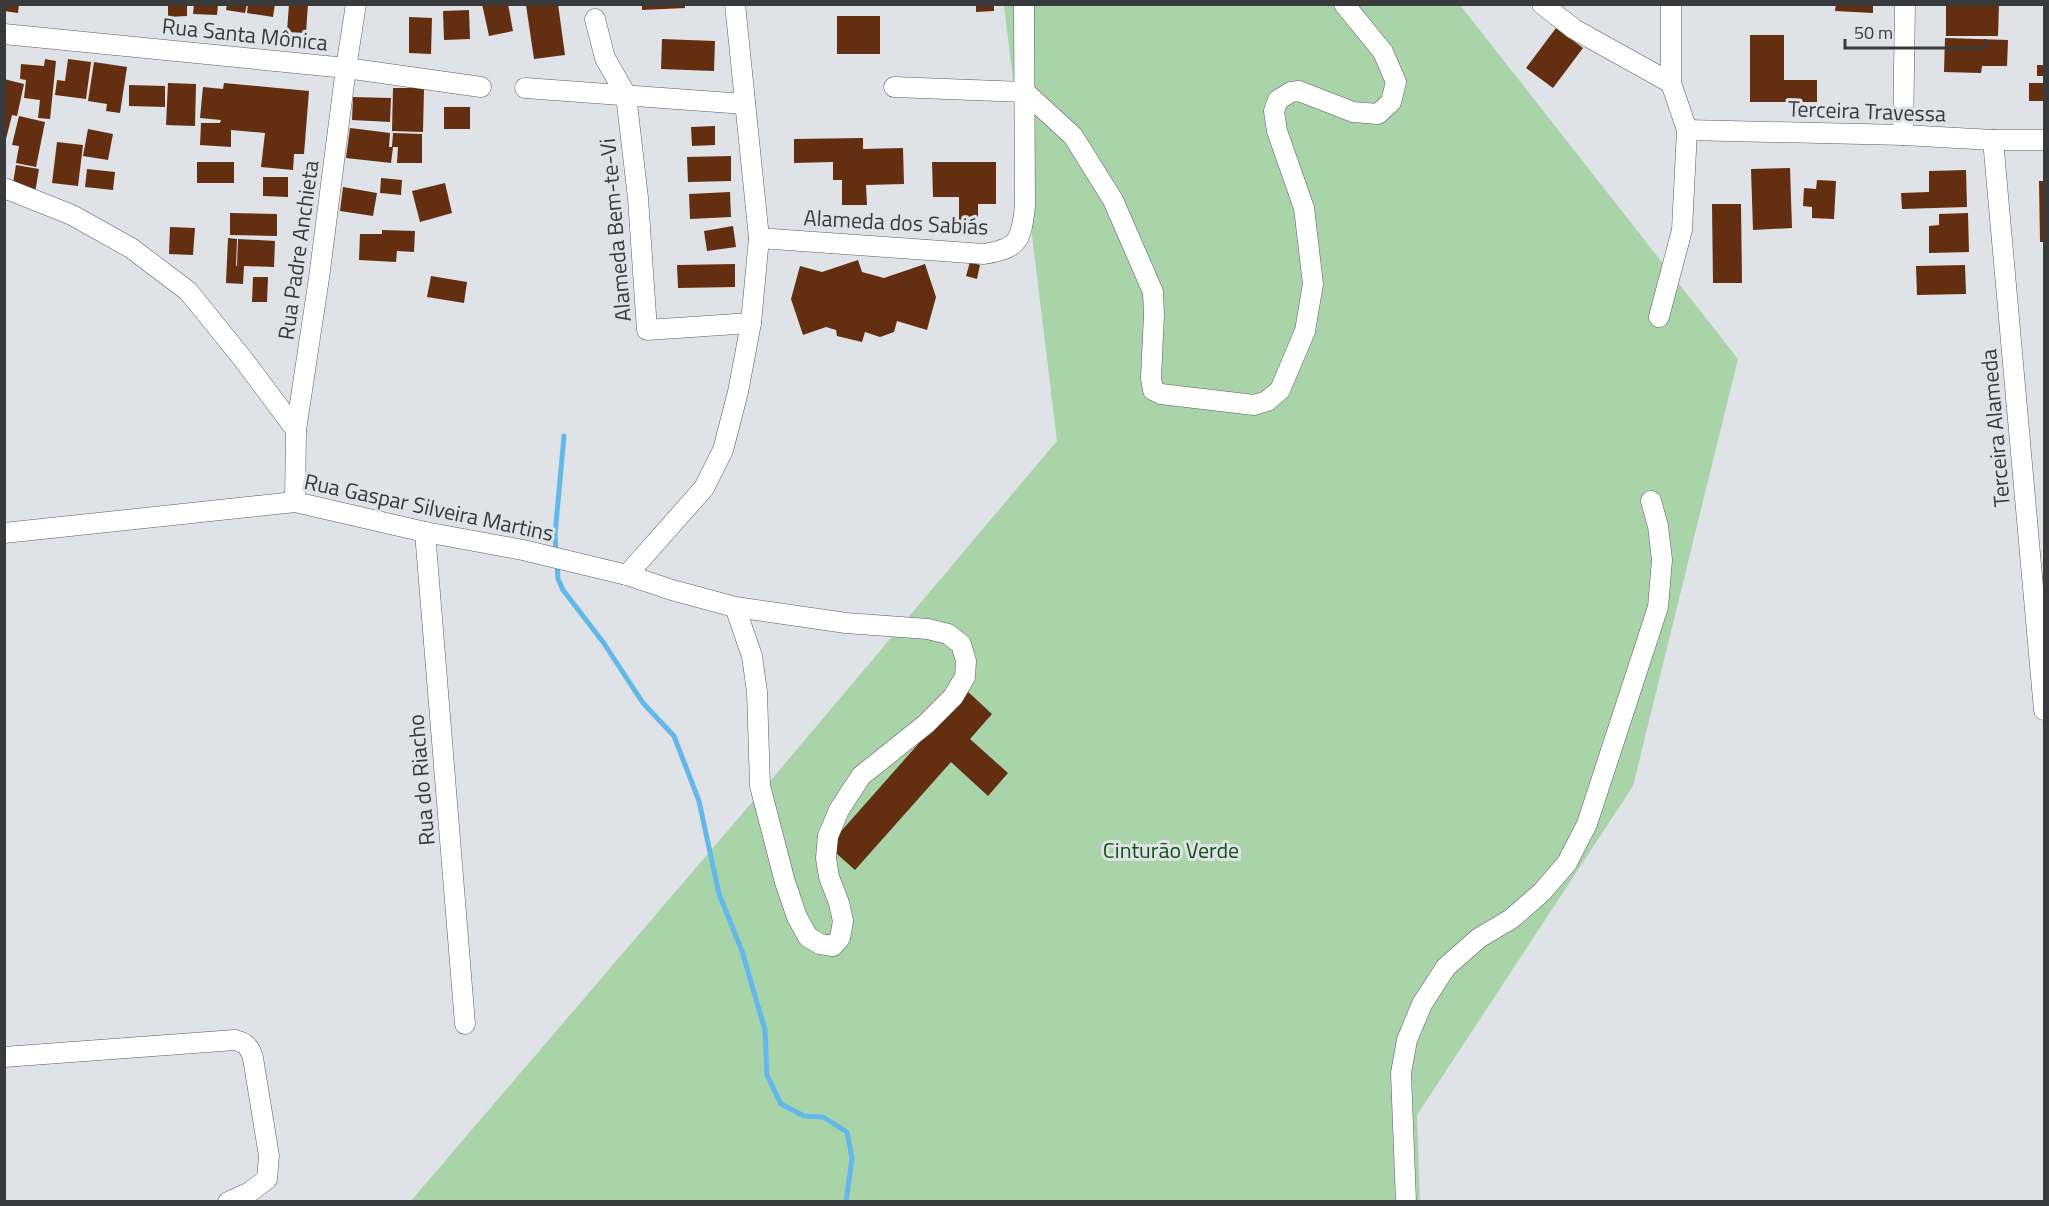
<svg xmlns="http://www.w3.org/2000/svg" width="2049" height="1206" font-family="'Titillium Web',sans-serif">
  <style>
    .green { fill: #a9d3a8 }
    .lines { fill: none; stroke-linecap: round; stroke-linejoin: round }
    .stream { stroke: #63b8e9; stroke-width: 5 }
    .building { fill: #642f10 }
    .minor-casing { stroke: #5a5c60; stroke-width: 21 }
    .minor { stroke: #fff; stroke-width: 20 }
    .labels { text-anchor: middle; stroke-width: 6; stroke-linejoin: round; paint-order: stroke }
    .street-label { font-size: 22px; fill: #393a3c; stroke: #dfe2e6 }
    .park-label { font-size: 22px; fill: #115217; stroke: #dfe2e6 }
  </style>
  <rect width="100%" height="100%" fill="#dfe2e6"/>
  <path class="green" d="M1004,5H1460L1738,359L1633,786L1417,1115L1420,1201L410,1202L777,773L1057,441Z"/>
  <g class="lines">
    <g class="stream">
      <path d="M556,552L555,535L564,436"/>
      <path d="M557,562L558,579L563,590L603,642L643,703L674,736L699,801L719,894L742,951L765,1030L767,1075L781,1104L804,1116L823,1117L847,1132L852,1158L846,1202"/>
    </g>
  </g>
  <g class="building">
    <path d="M4,4H19L18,13L4,11Z"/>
    <path d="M168,4H187V16L168,17Z"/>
    <path d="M194,4H218L217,15L193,14Z"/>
    <path d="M227,4H247L245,13L226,10Z"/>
    <path d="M248,4H275L273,17L247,13Z"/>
    <path d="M289,4H308L306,33L287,32Z"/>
    <path d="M482,4H508L513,31L489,36Z"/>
    <path d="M558,4L565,55L534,59L526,5Z"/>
    <path d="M642,4H685V8L642,10Z"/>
    <path d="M976,4H994V11L976,12Z"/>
    <path d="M1836,4H1873V13L1835,11Z"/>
    <path d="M1946,4H1999L1998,36H1946Z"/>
    <path d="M469,10L470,39L444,40L443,11Z"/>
    <rect x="837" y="16" width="43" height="38"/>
    <path d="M409,17L432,18L431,54L409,53Z"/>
    <path d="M1556,28L1583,48L1553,88L1526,68Z"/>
    <path d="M1750,35H1784V80H1817V102H1750Z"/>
    <path d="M1945,38L2008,40L2007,66H1982L1981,73L1944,72Z"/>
    <path d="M662,39L715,41L714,71L661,69Z"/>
    <path d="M45,59L56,61L50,119L38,118L40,100L24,98L26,80L20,79L21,64L44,66Z"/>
    <path d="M68,59L91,62L86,99L55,95L57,80L65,81Z"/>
    <path d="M94,62L127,67L120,113L106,111L107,104L88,101Z"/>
    <path d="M2037,65H2043L2044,76H2037Z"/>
    <path d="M4,79L24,84L17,116L12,115L5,143Z"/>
    <path d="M168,83L196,84L195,126L166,125Z"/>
    <path d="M224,83L309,91L304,154H294L293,170L261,167L265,133L231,130V147L200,145L201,123H220L221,120L200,118L203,87L223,89Z"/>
    <rect x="2029" y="83" width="15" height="18"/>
    <path d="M129,85L165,86V107L129,106Z"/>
    <path d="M393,88H424L423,132L392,131Z"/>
    <path d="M353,97L391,98L390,122L352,120Z"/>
    <rect x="444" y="107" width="26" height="22"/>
    <path d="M19,116L45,122L36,167L16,163L19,146L12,145Z"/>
    <path d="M715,126V145L692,146L691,127Z"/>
    <path d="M350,128L390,133L389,147H393L391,163L346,158Z"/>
    <path d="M88,129L113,134L108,160L83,156Z"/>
    <path d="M393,133L422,134V163H397L398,147H392Z"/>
    <path d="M863,138V149L903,148L904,184L866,185L867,205H842V180H833V162L794,163V139Z"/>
    <path d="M57,142L83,145L78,186L52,183Z"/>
    <path d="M731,156V181L688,182L687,157Z"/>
    <rect x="197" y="162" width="37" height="21"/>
    <path d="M932,162H996V204H978V221H959V197H933Z"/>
    <path d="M16,165L39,169L35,193L12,189Z"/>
    <path d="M1790,168L1792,228L1753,230L1751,169Z"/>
    <path d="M87,169L115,172L113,190L85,187Z"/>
    <path d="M1966,170L1967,207L1902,209L1901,193L1929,192V171Z"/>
    <path d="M263,177H288V197L263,196Z"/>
    <path d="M381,178L402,180L401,195L380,193Z"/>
    <path d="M1817,180L1836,181L1834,219L1812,218V207L1803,206L1804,188L1816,189Z"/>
    <path d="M2039,181H2044V242H2040Z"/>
    <path d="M445,183L452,213L420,222L412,191Z"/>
    <path d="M343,187L377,193L373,216L340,211Z"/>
    <path d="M730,192L731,217L690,219L689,194Z"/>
    <path d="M1712,204H1741L1742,283H1713Z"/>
    <path d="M230,213L277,214V236L230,235Z"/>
    <path d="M1968,213L1969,252L1929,253V226L1939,225V214Z"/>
    <path d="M733,226L736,247L707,251L704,231Z"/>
    <path d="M170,227L195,228L193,255L169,254Z"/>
    <path d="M382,230L415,231L414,252L397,251L396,262L359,260L360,234H382Z"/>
    <path d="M228,238L237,239L236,266H237L238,239L275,241L274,267L244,266L243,284L226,283Z"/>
    <path d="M858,260L862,272L884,278L925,264L936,297L927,330L897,321L894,332L880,337L865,332L862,342L837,336L836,330L826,327L803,335L791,299L800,266L822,272Z"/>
    <path d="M970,262L980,265L977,279L966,276Z"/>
    <path d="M735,264V287L678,288L677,265Z"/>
    <path d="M1965,265L1966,294L1917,295L1916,266Z"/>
    <path d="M431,276L467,282L464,303L427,297Z"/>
    <path d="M253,277H268L267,302H252Z"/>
    <path d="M966,690L992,714L970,739L1008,773L988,796L951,762L855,870L828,846Z"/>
  </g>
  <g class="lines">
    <defs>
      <g id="minor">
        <path d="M1542,4L1574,29L1671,83"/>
        <path d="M595,19L605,58L626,95L638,198L647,330L751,323"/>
        <path d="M4,34L346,68L481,87"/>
        <path d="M894,87L1025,92L1073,136L1113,200L1153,292L1154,314L1151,378L1153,390L1161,394L1254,405L1267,401L1280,390L1305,331L1313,284L1304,208L1277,131L1274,111L1278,100L1291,92L1299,91L1353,112L1378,114L1391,102L1396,82L1383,52L1344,4"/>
        <path d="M525,88L745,104"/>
        <path d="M1687,130L1903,135L1993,140H2044"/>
        <path d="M1903,135L1905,4"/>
        <path d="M1993,140L2044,710"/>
        <path d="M4,188L72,215L131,248L188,291L243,359L296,430"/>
        <path d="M759,238L984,254C1019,248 1021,241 1025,206L1024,4"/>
        <path d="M1659,317L1682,230L1687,130L1671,83V4"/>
        <path d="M295,502L296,430L319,278L346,68L356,4"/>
        <path d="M425,532L465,1024"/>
        <path d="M4,533L295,502L425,532L523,550L627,575L672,590L735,607L846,623L928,629L948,634L961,644L966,661L965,677L953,697L926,724L861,776L839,810L828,836L826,858L829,877L839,903L843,921L840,938L833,946L820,944L808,937L797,917L785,882L760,786L757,692L752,656L735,607"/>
        <path d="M627,575L704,488L723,450L738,392L751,323L759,238L735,4"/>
        <path d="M4,1057L235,1040C246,1043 250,1047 253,1058L269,1156L267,1179L250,1192L228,1202"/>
        <path d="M1406,1202L1401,1073L1407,1040L1422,1004L1446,967L1479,938L1511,919L1542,892L1567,863L1587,824L1658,607L1662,560L1658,526L1651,501"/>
      </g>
    </defs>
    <use href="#minor" class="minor-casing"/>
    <use href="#minor" class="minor"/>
  </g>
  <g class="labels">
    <g class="street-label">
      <text transform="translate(245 34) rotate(6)" y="8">Rua Santa Mônica</text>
      <text transform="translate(1867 111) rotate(2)" y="8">Terceira Travessa</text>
      <text transform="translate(896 222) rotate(3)" y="8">Alameda dos Sabiás</text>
      <text transform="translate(615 230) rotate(-95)" y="8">Alameda Bem-te-Vi</text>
      <text transform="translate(298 250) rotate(-82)" y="8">Rua Padre Anchieta</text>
      <text transform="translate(1995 428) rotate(-95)" y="8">Terceira Alameda</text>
      <text transform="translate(429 507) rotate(12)" y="8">Rua Gaspar Silveira Martins</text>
      <text transform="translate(421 780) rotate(-95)" y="8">Rua do Riacho</text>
    </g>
    <g class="park-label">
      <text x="1171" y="858">Cinturão Verde</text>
    </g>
  </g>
  <rect width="2049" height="1206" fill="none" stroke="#393a3c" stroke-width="12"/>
  <path d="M1845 39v9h140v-9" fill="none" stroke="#393a3c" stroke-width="3"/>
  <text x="1854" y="39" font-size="18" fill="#393a3c" stroke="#dfe2e6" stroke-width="4.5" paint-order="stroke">50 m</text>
</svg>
